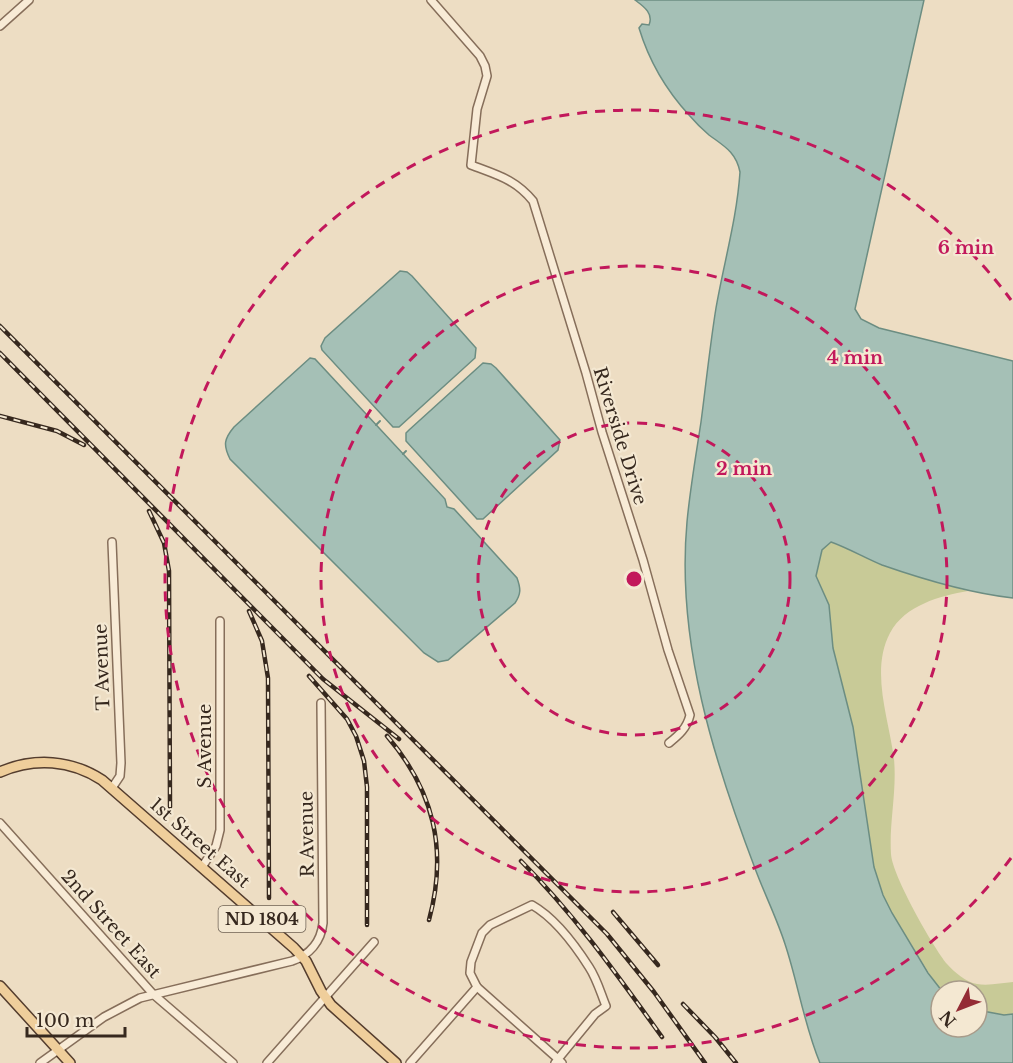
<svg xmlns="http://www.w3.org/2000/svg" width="1013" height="1063" font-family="'Libre Baskerville',serif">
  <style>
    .green { fill: #c8ca97 }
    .water { fill: #a5c0b6; stroke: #6c8d82; stroke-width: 1.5 }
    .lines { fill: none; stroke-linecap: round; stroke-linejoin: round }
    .stream { stroke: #6c8d82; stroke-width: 2 }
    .minor-casing { stroke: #866e5a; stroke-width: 10 }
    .major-casing { stroke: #543d2e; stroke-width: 12 }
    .minor { stroke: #f8ebd6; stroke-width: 7 }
    .major { stroke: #efce9b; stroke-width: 9 }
    .rail-casing { stroke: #36281e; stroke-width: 4.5 }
    .rail { stroke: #f4e8d2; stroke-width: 2; stroke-dasharray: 7; stroke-linecap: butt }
    .ring { fill: none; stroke: #c2185b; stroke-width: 3; stroke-dasharray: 10 8 }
    .labels { text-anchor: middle; stroke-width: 4.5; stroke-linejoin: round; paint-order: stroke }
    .shield { fill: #f4e8d2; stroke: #6f6254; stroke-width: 1.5 }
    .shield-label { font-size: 16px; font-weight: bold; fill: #36281e }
    .street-label { font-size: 18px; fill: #36281e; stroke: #f4e8d2 }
    .centre { fill: #c2185b; stroke: #f4e8d2; stroke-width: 3 }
    .ring-label { font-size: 18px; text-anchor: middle; font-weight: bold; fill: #c2185b; stroke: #f4e8d2; stroke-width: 4.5; stroke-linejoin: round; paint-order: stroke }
  </style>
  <rect width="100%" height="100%" fill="#edddc3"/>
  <path class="green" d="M830,542L931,581L968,591C940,596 905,605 890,633C870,671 889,719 894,759C897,792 889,823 891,854C892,875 933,947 947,964C954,972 966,982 977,984C988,986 1002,983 1013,982V1014L1004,1015L977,1010V991H942L937,986L892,913L883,895L874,867L853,727L833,648L829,605L816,576L822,550Z"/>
  <g class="water">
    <path d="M635,0H924L855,309L861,319L879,328L1013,361V598C968,593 925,580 882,565C865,558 848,548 831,542L822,550L816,576L829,605L833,648L853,727L874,867L883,895L892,913L928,973L942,991L941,1027H977V1010L1004,1015L1013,1014V1063H820C804,1025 798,983 785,944C777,919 765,895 756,871C714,761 676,642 687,522C690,489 696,455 701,422C706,384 710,345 716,308C724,262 737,218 740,172C736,152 724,146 709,135C702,129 695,122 689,115C666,90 649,61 639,28L642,24L649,25C654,13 643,6 635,0Z"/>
    <path d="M400,271L407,272L412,276L476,348L475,358L399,427H393L322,350L321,346L325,338Z"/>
    <path d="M310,358L315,359L445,499L447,507L454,509L517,578C521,589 521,594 515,603L448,660L438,662L424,653L230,459C223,445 224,439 234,427Z"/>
    <path d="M483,363L491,364L496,368L560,440L558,450L483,519H477L406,441V433L409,430Z"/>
  </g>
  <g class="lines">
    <g class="stream">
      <path d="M376,425L380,421"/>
      <path d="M403,454L406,451"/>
    </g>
    <defs>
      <g id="minor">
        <path d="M431,0L480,56L485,66L487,76L477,109L471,165C497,175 515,179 533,201L586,373L602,432L643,560L668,650L690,715C687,728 679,735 669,743"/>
        <path d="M0,26L29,0"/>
        <path d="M112,542L121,763L120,776L112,788"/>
        <path d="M0,823L153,994L233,1063"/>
        <path d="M202,867L216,846L220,830V621"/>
        <path d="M40,1063L104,1017L140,998L292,961C309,955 321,942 323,923L321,703"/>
        <path d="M267,1063L374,942"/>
        <path d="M410,1063L477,987"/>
        <path d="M555,1063L558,1059L595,1014L606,1006C601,994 597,979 589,967C575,945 555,918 532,905L490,925L482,933L471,962L470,973L477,987L558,1059L562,1063"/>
      </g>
      <g id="major">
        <path d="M0,772C35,757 71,760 102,780L294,948L306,961L321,991L331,1005L396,1063"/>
        <path d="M0,986L70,1063"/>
      </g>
    </defs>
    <use href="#minor" class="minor-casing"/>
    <use href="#major" class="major-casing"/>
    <use href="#minor" class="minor"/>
    <use href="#major" class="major"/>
    <defs>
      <g id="rail">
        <path d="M0,326L607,934L654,992L705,1063"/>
        <path d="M0,353L323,679L399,739"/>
        <path d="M0,416L57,431L84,445"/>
        <path d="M149,511L164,543L169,571L170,807"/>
        <path d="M249,611L262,641L268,678L269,898"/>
        <path d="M309,676L347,719L356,736L364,761L367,787V925"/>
        <path d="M387,736C434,791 448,850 429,920"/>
        <path d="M521,861C575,915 618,976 662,1037"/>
        <path d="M613,912L658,965"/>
        <path d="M683,1004L715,1037L736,1063"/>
      </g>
    </defs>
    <use href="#rail" class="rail-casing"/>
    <use href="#rail" class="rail"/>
  </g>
  <g class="ring">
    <circle cx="634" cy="579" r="156"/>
    <circle cx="634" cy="579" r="313"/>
    <path d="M1011 858A469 469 0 1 1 1011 300"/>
  </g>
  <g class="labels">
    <rect class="shield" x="218.5" y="906" width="87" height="26" rx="4.5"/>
    <g class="shield-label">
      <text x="262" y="925">ND 1804</text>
    </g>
    <g class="street-label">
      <text transform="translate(620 436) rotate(73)" y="6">Riverside Drive</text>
      <text transform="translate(102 667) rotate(-92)" y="6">T Avenue</text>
      <text transform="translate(205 746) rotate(-90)" y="6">S Avenue</text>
      <text transform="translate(307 834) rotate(-91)" y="6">R Avenue</text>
      <text transform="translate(200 843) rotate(41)" y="6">1st Street East</text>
      <text transform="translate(111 924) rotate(48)" y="6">2nd Street East</text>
    </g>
  </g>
  <circle cx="634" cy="579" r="9" class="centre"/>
  <g class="ring-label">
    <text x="966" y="254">6 min</text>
    <text x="855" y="364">4 min</text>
    <text x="744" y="475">2 min</text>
  </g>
  <g transform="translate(959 1009) rotate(228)"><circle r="28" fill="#f4e8d2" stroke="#a89b8a" stroke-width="1.5"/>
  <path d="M0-4.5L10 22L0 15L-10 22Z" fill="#942c35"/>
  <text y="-9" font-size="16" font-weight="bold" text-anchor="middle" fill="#36281e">N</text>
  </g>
  <path d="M27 1027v9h98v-9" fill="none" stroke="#36281e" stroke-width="3"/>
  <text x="36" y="1027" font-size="18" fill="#36281e" stroke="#f4e8d2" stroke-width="4.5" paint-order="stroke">100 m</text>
</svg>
